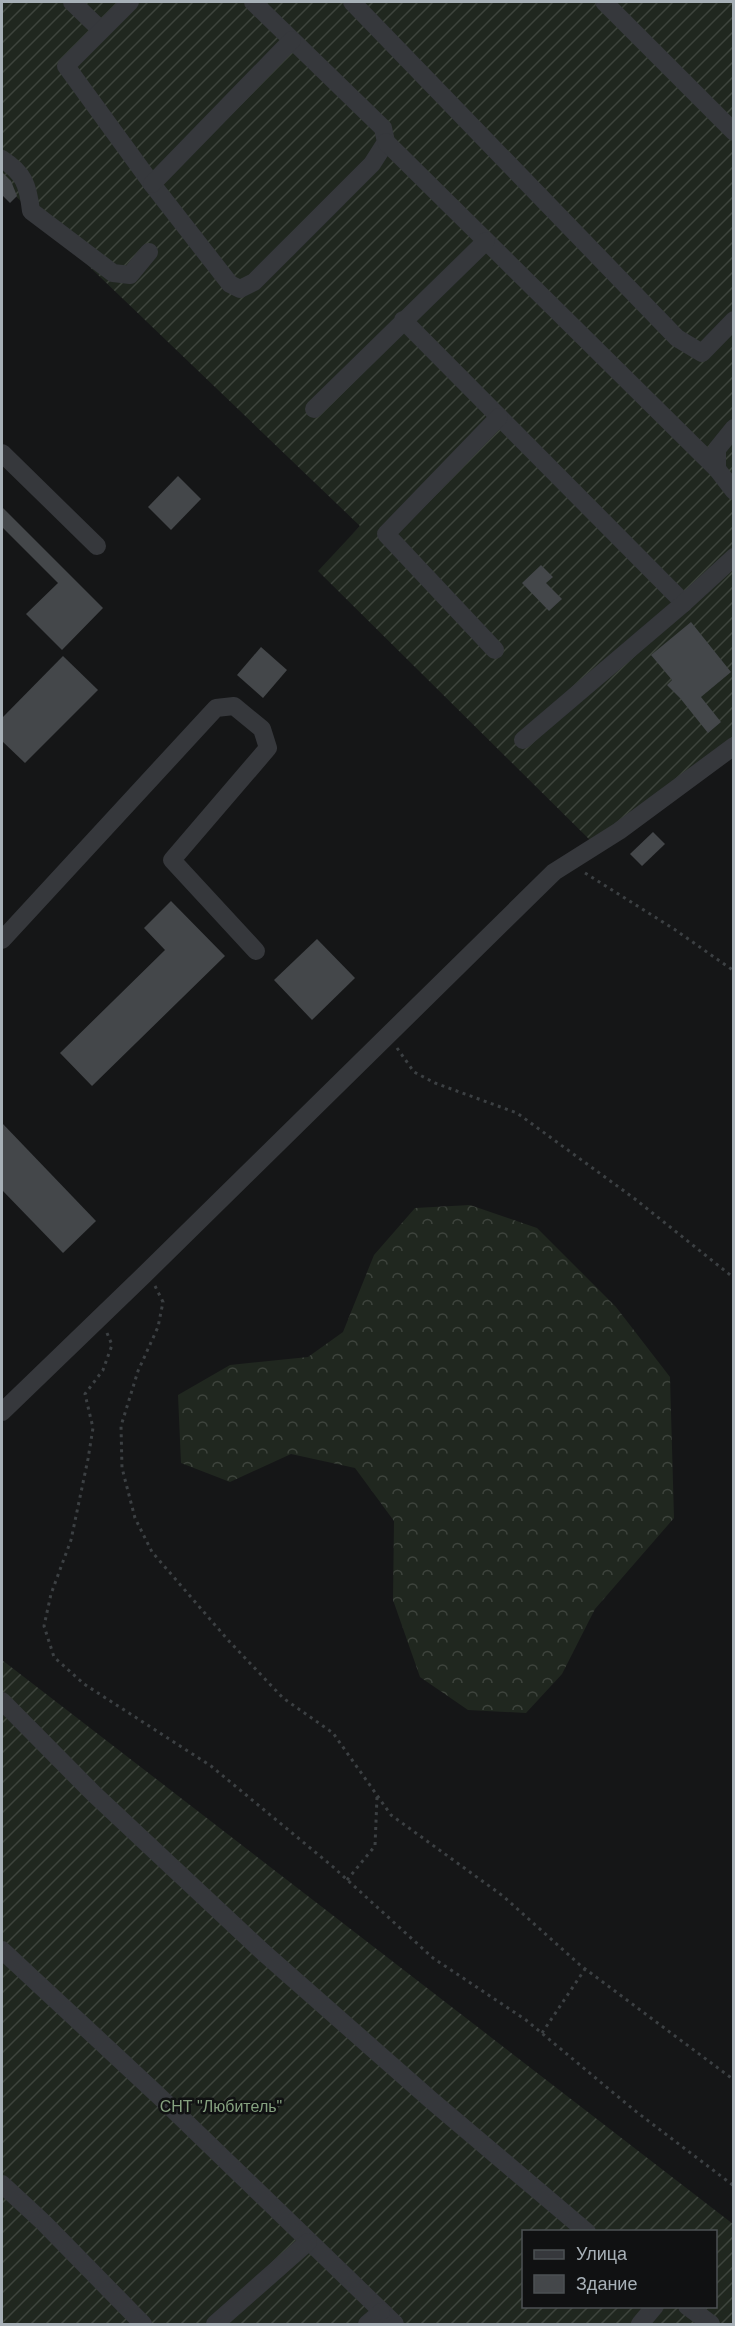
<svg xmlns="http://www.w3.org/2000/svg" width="735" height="2326" font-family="Arial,sans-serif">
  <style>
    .forest { fill: url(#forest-crowns) }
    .garden { fill: url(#garden-furrows); fill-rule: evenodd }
    .building { fill: #44474a }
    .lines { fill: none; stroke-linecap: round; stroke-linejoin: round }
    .path { stroke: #3c4043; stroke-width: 3; stroke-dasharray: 3 4.5; stroke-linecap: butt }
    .minor { stroke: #36383c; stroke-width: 18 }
    .labels { text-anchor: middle; stroke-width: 5; stroke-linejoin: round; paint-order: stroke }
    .park-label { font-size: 16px; fill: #85a17f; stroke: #101112 }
  </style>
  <defs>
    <pattern id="forest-crowns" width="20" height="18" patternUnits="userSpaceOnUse" patternTransform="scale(1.5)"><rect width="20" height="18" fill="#20271f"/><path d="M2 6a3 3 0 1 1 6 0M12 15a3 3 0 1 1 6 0" fill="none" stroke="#3e443d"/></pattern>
    <pattern id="garden-furrows" width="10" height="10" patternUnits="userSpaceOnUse" patternTransform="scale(1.5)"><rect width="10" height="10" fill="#20271f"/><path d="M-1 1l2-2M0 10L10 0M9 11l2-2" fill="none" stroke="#3e443d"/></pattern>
  </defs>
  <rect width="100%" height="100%" fill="#151617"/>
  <path class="forest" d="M470,1205L537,1228L616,1307L670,1377L674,1518L595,1609L562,1674L526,1713L468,1710L420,1677L393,1600L394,1521L355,1468L291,1454L230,1482L181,1463L178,1395L230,1365L308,1357L343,1332L374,1255L415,1208Z"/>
  <g class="garden">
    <path d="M2,2H733V740L596,846L318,571L360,526L2,183Z"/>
    <path d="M2,1660L733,2224V2324H2ZM524,2232H716V2306H524Z"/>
  </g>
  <g class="building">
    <path d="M2,172L11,181L17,196L10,203L2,195Z"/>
    <path d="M178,476L201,499L171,530L148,507Z"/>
    <path d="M2,507L103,608L62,650L26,614L58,583L2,527Z"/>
    <path d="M541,565L553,577L546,583L562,599L549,611L522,583Z"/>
    <path d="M691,622L731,672L701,697L721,722L708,733L680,698L667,685L672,680L651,655Z"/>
    <path d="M261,647L287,670L263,698L237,675Z"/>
    <path d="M63,656L98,690L25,763L2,741V718Z"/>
    <path d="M653,832L665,844L642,866L630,854Z"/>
    <path d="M171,901L225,956L92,1086L60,1053L165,950L144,928Z"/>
    <path d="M317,939L355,978L312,1020L274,980Z"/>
    <path d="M2,1123L96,1221L63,1253L2,1190Z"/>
  </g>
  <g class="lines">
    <g class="path">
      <path d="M585,873L674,929L734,971"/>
      <path d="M397,1048L414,1072L435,1083L517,1113L635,1199L734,1278"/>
      <path d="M155,1286L163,1302L158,1327L138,1371L121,1426L122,1468L135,1518L152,1552L228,1640L283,1698L333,1733L391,1815L503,1896L580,1965L734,2080"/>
      <path d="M107,1333L112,1345L103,1370L85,1394L93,1428L88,1459L71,1540L51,1594L44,1626L54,1657L84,1684L211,1766L332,1866L433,1958L526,2020L634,2110L734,2186"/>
      <path d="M347,1880L375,1846L377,1797"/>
      <path d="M542,2033L585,1969"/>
    </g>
    <g class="minor">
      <path d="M72,2L101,30"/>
      <path d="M130,2L66,66L152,184L230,284L240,289L254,282L372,164L386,142L383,128L253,2"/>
      <path d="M352,2L677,338L702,353L734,320"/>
      <path d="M604,2L734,132"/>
      <path d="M386,142L717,469"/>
      <path d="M2,159C24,173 28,185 31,211L113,273L130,275L149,252"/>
      <path d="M152,184L292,40"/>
      <path d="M403,320L684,603"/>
      <path d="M314,409L486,241"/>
      <path d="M734,428L717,449V469L734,491"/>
      <path d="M2,453L97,546"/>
      <path d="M495,650L386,534L499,417"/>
      <path d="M523,740L684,603L734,557"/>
      <path d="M2,940L216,708L234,706L262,729L268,748L172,860L256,951"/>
      <path d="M2,1412L144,1275L554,872L619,831L734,746"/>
      <path d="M2,1701L93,1793L263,1952L431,2100L587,2232"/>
      <path d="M2,1950L160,2097L395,2324"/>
      <path d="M2,2184L43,2222L143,2324"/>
      <path d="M687,2306L711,2324"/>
      <path d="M215,2324L308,2242"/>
      <path d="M367,2324L381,2312"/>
      <path d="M640,2324L655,2306"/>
    </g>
  </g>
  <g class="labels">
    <g class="park-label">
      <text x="221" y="2112">СНТ "Любитель"</text>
    </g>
  </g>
  <rect width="735" height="2326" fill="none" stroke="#a7b0b7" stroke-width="6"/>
  <rect x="522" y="2230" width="195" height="78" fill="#101112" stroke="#4c5154" stroke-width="1.5"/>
  <rect x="534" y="2250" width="30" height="9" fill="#36383c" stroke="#4c5154" stroke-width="1.5"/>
  <text x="576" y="2260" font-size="18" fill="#a7b0b7">Улица</text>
  <rect x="534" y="2275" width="30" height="18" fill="#44474a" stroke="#4c5154" stroke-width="1.5"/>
  <text x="576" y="2290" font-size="18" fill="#a7b0b7">Здание</text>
</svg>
